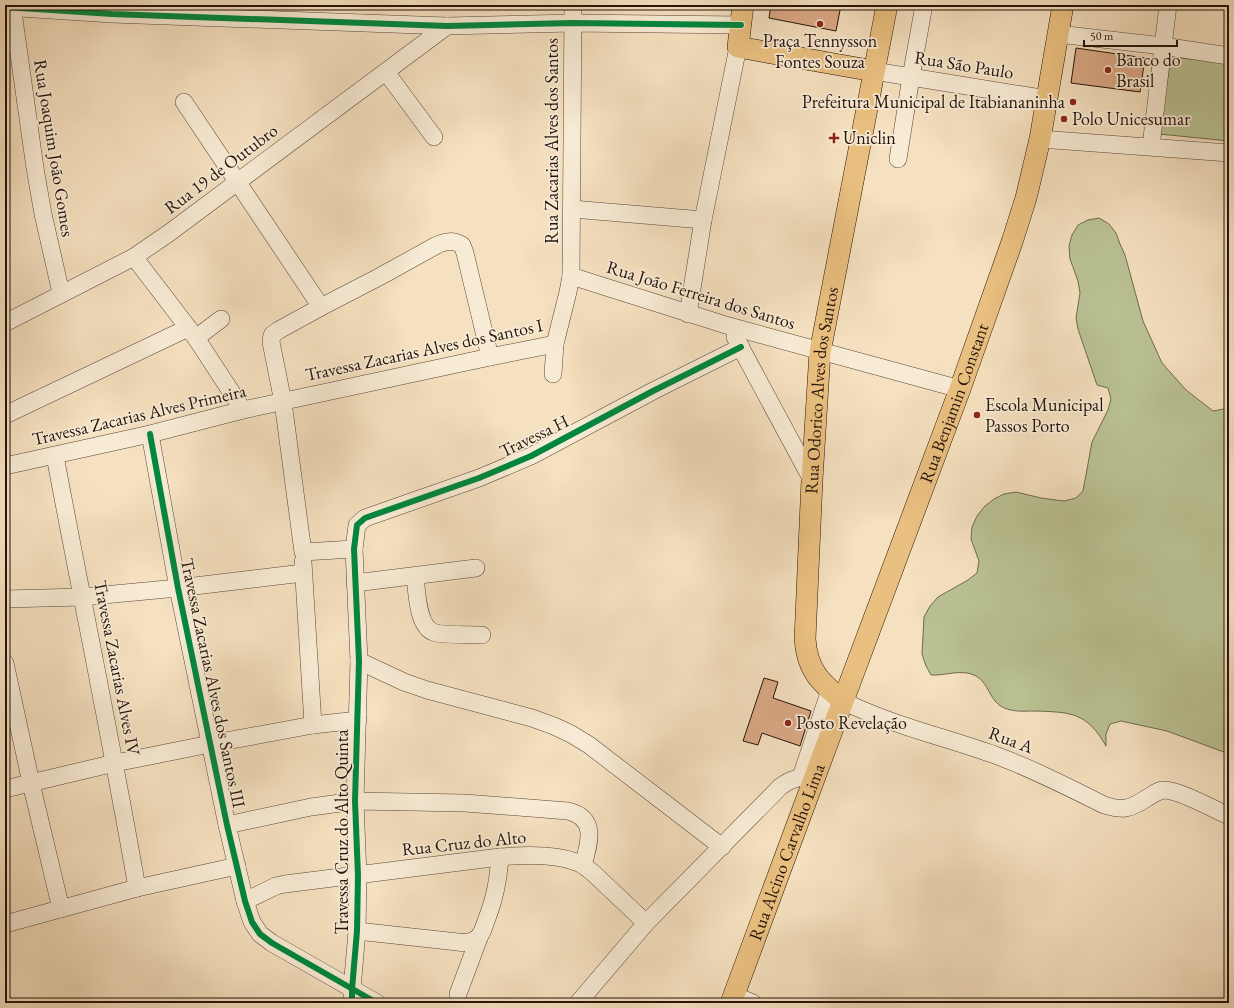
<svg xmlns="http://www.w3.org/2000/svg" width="1234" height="1008" font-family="'EB Garamond',serif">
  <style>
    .green { fill: #bac293; stroke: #6f6a4f }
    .building { fill: #dba986; stroke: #24130b }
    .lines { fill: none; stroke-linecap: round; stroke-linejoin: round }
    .minor-casing { stroke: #584638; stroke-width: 18 }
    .major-casing { stroke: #24130b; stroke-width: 22 }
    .minor { stroke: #f8ebd5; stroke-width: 17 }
    .major { stroke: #eac080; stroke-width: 21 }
    .cycleway-casing { stroke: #f8ebd5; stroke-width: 8 }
    .cycleway { stroke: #00873e; stroke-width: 6 }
    .poi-dot { fill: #8f2418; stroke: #f8ebd5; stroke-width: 1.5 }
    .labels { text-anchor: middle; stroke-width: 3.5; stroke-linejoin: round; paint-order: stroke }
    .poi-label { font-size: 18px; fill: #24130b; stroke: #f8ebd5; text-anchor: start }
    .street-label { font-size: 18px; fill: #24130b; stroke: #f8ebd5 }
  </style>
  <rect width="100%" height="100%" fill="#f5e0bf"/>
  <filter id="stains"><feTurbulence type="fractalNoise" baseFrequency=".005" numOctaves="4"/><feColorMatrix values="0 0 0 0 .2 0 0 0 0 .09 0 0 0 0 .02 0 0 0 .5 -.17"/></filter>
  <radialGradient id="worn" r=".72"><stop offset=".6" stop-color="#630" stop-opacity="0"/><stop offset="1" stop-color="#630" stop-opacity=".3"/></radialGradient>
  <g class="green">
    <path d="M1171,57L1229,63V141L1159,134Z"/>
    <path d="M1099,218L1109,224L1116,233L1120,244L1125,255L1143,321L1162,363L1186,390L1213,411L1229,408V754L1167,731L1121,721L1110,724L1106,734V746C1087,712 1070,712 1034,711C1025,711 1016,712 1007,709C988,703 991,683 974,675C961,669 944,676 931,675L926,666L922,654L924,617L930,606L938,597L968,580L977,573L979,561L971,539L972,527L977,516L985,506L994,499L1004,494L1016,492L1041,498L1064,501L1076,498L1083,491L1092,442L1108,410L1111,399L1108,388L1097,385L1078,329L1076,318L1080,293L1078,281L1070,259L1069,246L1072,235L1078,225L1088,220Z"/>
  </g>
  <g class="building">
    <path d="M771,5H841L836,31L769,18Z"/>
    <path d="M1076,48L1145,58L1140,92L1071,83Z"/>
    <path d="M764,678L778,682L773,698L811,711L800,746L762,733L758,745L743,741Z"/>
  </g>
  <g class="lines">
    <defs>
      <g id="minor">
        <path d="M12,5L35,168L43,214L61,293"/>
        <path d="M5,7L112,14L447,26L573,23L741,25"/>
        <path d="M1058,34L1163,46L1229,56"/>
        <path d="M874,71L1047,99"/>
        <path d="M386,72L434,137"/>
        <path d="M184,102L321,307"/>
        <path d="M1040,139L1229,153"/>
        <path d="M1151,146L1168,5"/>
        <path d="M898,159L911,77L924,5"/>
        <path d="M572,209L703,220"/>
        <path d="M134,257L196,338L243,410"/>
        <path d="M571,276L729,326L960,389"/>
        <path d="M688,314L703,220L738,47"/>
        <path d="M5,323L134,257L169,233L447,26"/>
        <path d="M735,337L812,480"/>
        <path d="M196,338L221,319"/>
        <path d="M553,374L555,344L568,292L571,276L573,5"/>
        <path d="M5,415L188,328"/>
        <path d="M150,434L178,588L227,825L245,901L252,922L260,934L272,943L377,1003"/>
        <path d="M55,456C82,600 112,744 137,888"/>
        <path d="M5,466L150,434L243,410L490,357L555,344"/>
        <path d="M354,549L303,552L283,402L271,342L272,335L279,330L321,307L379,277L437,245C447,241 452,240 462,245L465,253L490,357"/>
        <path d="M303,562L313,725"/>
        <path d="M415,576C417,591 417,625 433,632C443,636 470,634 482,635"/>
        <path d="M355,583L476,568"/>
        <path d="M5,599L82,597L178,588L303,573"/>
        <path d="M359,661L404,682L427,690L532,718L554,726L571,734L589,745L722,847"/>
        <path d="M5,663L31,783L61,909"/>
        <path d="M843,701C891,725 945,737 995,755C1033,769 1068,787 1104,805C1123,811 1130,809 1147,798C1152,795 1157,791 1163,790C1178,789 1215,810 1229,816"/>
        <path d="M801,777L830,690"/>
        <path d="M5,789L115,763L210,744L313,725L358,720"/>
        <path d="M227,825L311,807L355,801L465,803L568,811C598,818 589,844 583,865"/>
        <path d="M245,901L276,886L285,884L500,857C522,855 555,854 576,862C582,864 587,868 592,872L646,923"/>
        <path d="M5,924L137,888L237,866"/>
        <path d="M357,931L458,942C464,943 470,943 476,939C482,935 484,927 486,921C495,898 498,881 500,857"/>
        <path d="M458,994L480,935"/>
        <path d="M734,995L753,1003"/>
        <path d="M352,1003V989L357,931L358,876L355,801L359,661L354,549L357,525L365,518L479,478L531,456L653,391L741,347"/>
        <path d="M578,1003L646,923L780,787C792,778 799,777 814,777"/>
      </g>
      <g id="major">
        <path d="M743,5L738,47L874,71"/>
        <path id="s1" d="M843,701C820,682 807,670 805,639L812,480L820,352L887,5"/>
        <path id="s2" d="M731,1003L843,701L960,389L1012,242L1026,198L1040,139L1063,5"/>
      </g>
    </defs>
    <use href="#minor" class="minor-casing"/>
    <use href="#major" class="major-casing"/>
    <use href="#minor" class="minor"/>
    <use href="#major" class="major"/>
    <defs>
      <g id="cycleway">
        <path d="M5,7L112,14L447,26L573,23L741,25"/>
        <path d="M150,434L178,588L227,825L245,901L252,922L260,934L272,943L377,1003"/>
        <path d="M352,1003V989L357,931L358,876L355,801L359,661L354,549L357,525L365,518L479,478L531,456L653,391L741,347"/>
      </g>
    </defs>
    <use href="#cycleway" class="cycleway-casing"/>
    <use href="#cycleway" class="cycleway"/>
  </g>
  <g class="poi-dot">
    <circle cx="820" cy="24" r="4"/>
    <circle cx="1108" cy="70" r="4"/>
    <circle cx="1073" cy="102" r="4"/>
    <circle cx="1064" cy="119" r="4"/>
    <path d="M832 132h4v4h4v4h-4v4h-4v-4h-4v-4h4z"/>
    <circle cx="977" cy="415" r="4"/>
    <circle cx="788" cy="723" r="4"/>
  </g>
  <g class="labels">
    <g class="poi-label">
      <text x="820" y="47" text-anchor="middle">Praça Tennysson<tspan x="820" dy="21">Fontes Souza</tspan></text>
      <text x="1116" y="66">Banco do<tspan x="1116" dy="21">Brasil</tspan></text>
      <text x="1065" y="108" text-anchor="end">Prefeitura Municipal de Itabiananinha</text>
      <text x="1072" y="125">Polo Unicesumar</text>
      <text x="843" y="144">Uniclin</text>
      <text x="985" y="411">Escola Municipal<tspan x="985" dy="21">Passos Porto</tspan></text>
      <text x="796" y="729">Posto Revelação</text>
    </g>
    <g class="street-label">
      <text transform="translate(964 65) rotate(9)" y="6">Rua São Paulo</text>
      <text transform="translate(552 141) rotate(-90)" y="6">Rua Zacarias Alves dos Santos</text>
      <text transform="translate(54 148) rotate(81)" y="6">Rua Joaquim João Gomes</text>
      <text transform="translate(221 169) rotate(-37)" y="6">Rua 19 de Outubro</text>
      <text transform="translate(701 295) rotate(17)" y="6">Rua João Ferreira dos Santos</text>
      <text transform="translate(424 350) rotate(-12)" y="6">Travessa Zacarias Alves dos Santos I</text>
      <text dy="6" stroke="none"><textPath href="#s1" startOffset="325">Rua Odorico Alves dos Santos</textPath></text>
      <text dy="6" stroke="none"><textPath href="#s2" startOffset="640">Rua Benjamin Constant</textPath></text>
      <text transform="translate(139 415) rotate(-13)" y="6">Travessa Zacarias Alves Primeira</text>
      <text transform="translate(534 436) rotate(-26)" y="6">Travessa H</text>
      <text transform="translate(117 668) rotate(79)" y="6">Travessa Zacarias Alves IV</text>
      <text transform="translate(213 683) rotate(78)" y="6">Travessa Zacarias Alves dos Santos III</text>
      <text transform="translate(1011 740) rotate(20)" y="6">Rua A</text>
      <text transform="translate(342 832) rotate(-90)" y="6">Travessa Cruz do Alto Quinta</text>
      <text transform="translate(464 843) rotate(-6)" y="6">Rua Cruz do Alto</text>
      <text dy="6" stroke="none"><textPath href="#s2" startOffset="161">Rua Alcino Carvalho Lima</textPath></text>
    </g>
  </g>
  <rect width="1234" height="1008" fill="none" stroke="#f5e0bf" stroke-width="20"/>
  <rect x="6" y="6" width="1222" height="996" fill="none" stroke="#24130b" stroke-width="2"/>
  <rect x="10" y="10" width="1214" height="988" fill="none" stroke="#24130b"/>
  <path d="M1084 40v6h93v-6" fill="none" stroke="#24130b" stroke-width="2"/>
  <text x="1090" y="40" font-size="12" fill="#24130b" stroke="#f8ebd5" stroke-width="3" paint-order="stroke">50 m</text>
  <rect width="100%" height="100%" filter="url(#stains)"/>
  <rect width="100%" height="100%" fill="url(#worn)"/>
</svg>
